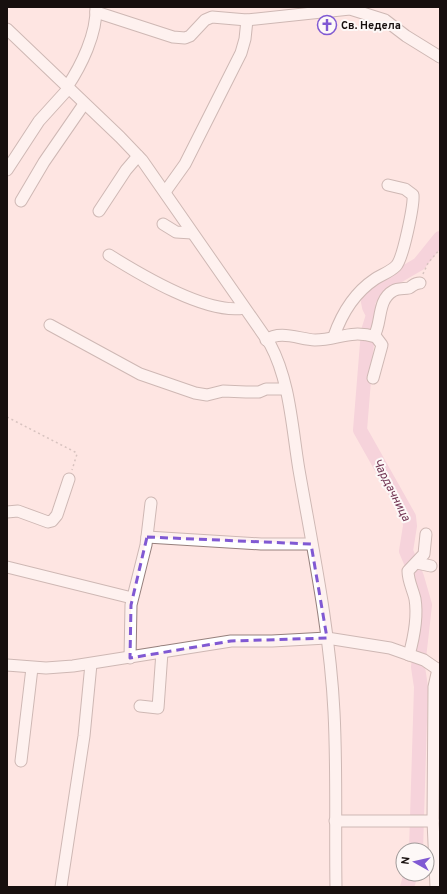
<svg xmlns="http://www.w3.org/2000/svg" width="447" height="894" font-family="Overpass,sans-serif">
  <style>
    .lines { fill: none; stroke-linecap: round; stroke-linejoin: round }
    .river { stroke: #edbcd2; stroke-width: 14 }
    .building { fill: #c2abae; stroke: #7b6669 }
    .minor-casing { stroke: #96807d; stroke-width: 13 }
    .path { stroke: #ab9896; stroke-width: 1.5; stroke-dasharray: 2 3; stroke-linecap: butt }
    .minor { stroke: #fff; stroke-width: 11 }
    .marked { fill: none; stroke: #8059d3; stroke-width: 3; stroke-dasharray: 8 5; stroke-linejoin: round }
    .labels { text-anchor: middle; stroke-width: 4; stroke-linejoin: round; paint-order: stroke }
    .poi-label { font-size: 11px; font-weight: bold; fill: #170f0e; stroke: #fdf8f7; text-anchor: start }
    .water-label { font-size: 12px; font-style: italic; fill: #723654; stroke: #fdf8f7 }
  </style>
  <rect width="100%" height="100%" fill="#fee5e2"/>
  <g class="lines">
    <g class="river">
      <path d="M416,850L421,687L418,667L425,605L417,577L406,551L410,526L409,517L360,430L368,331L373,315L369,307L368,302L376,289L419,264L440,238"/>
      <path d="M407,887L411,874"/>
    </g>
  </g>
  <path class="building" d="M333,18L332,34L322,33L323,19Z"/>
  <g class="lines">
    <defs>
      <g id="minor">
        <path d="M96,12L173,37L185,38L190,36L205,20L212,17L247,20L350,9L385,20L406,36L440,57"/>
        <path d="M7,29L120,137L142,160L270,344C290,381 292,428 299,470C313,550 330,631 334,712C337,770 335,829 336,887"/>
        <path d="M67,87C81,66 97,34 96,7"/>
        <path d="M7,170L39,121L68,89"/>
        <path d="M165,192L185,164L241,53L245,39L247,20"/>
        <path d="M21,201L44,162L84,104"/>
        <path d="M99,211L126,170L138,156"/>
        <path d="M163,224L176,232L192,233"/>
        <path d="M109,255C141,275 207,315 244,308"/>
        <path d="M50,325L140,374L195,393L207,395L223,391L246,392H259L266,389H285"/>
        <path d="M334,336C342,313 354,293 375,279C381,275 390,272 396,266C403,259 414,205 413,195L405,189L388,185"/>
        <path d="M374,336C382,323 377,300 393,291C398,288 404,289 409,288C413,286 414,283 420,283"/>
        <path d="M266,340C280,330 299,339 315,340C338,340 350,329 376,337L382,345L373,378"/>
        <path d="M7,512L18,511L48,522L52,521L57,515L69,479"/>
        <path d="M147,537L261,544H311"/>
        <path d="M417,563L431,566"/>
        <path d="M7,567L132,598"/>
        <path d="M409,655C414,637 418,617 415,599C413,590 408,581 408,571L424,554L426,534"/>
        <path d="M130,658L131,605L146,545L151,503"/>
        <path d="M7,665L46,668L73,666L231,641H272L327,638L390,648L424,660L440,671"/>
        <path d="M140,706L158,708L162,652"/>
        <path d="M21,761L32,668"/>
        <path d="M335,821H433"/>
        <path d="M61,887L84,736L91,664"/>
        <path d="M436,887L433,821L434,687L438,669"/>
      </g>
    </defs>
    <use href="#minor" class="minor-casing"/>
    <g class="path">
      <path d="M423,274L428,263L440,249"/>
      <path d="M7,417L75,452L77,454L72,470"/>
    </g>
    <use href="#minor" class="minor"/>
  </g>
  <path d="M0 0H447V894H0ZM147,537L311,544L327,638L231,641L130,658L131,605Z" fill="#fee5e2" fill-opacity=".55" fill-rule="evenodd"/>
  <path class="marked" d="M147,537L311,544L327,638L231,641L130,658L131,605Z"/>
  <defs>
    <symbol id="church-ring" viewBox="-11 -11 22 22"><circle r="9.5" fill="#fdf8f7" stroke="#8059d3" stroke-width="1.5"/><path d="M-1.2-6h2.4v3.5h3.3v2.4h-3.3V6h-2.4V-.1h-3.3v-2.4h3.3Z" fill="#8059d3"/></symbol>
  </defs>
  <g fill-rule="evenodd">
    <use href="#church-ring" x="316" y="14" width="22" height="22"/>
  </g>
  <g class="labels">
    <g class="poi-label">
      <text x="341" y="29">Св. Недела</text>
    </g>
    <g class="water-label">
      <text transform="translate(392 490) rotate(63)" y="4">Чардачница</text>
    </g>
  </g>
  <rect width="447" height="894" fill="none" stroke="#170f0e" stroke-width="16"/>
  <g transform="translate(415 862) rotate(278)"><circle r="19" fill="#fdf8f7" stroke="#a19b9a"/>
  <path d="M0-3L7 15L0 10L-7 15Z" fill="#8059d3"/>
  <text y="-6" font-size="11" font-weight="bold" text-anchor="middle" fill="#170f0e">N</text>
  </g>
</svg>
